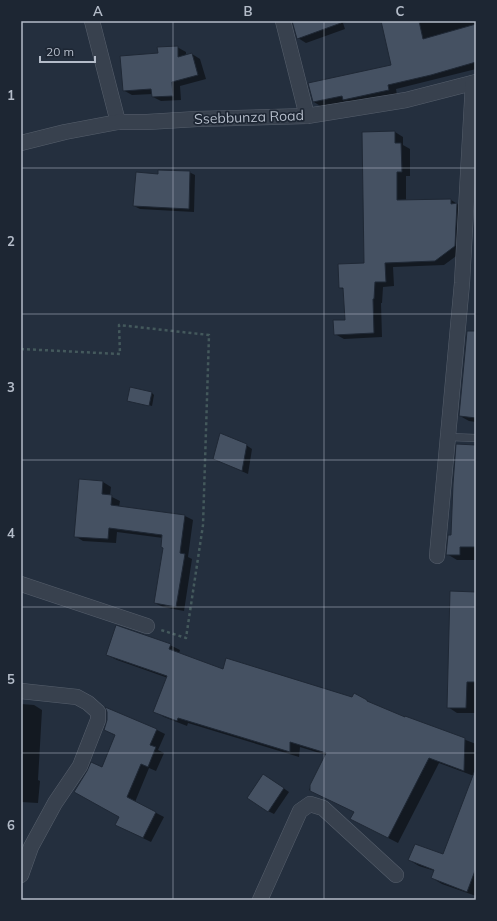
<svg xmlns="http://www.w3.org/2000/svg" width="497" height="921" font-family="Mulish,sans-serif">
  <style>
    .shadow { fill: #0007 }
    .building { fill: #455162; stroke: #1f2835 }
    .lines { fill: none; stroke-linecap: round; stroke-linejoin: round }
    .service-casing { stroke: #565f6c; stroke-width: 8 }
    .minor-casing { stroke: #565f6c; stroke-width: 16 }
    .path { stroke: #44595c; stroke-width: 2.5; stroke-dasharray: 3 3; stroke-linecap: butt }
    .service { stroke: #38414e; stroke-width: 7 }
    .minor { stroke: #38414e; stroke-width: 15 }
    .grid { fill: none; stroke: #b4bcc9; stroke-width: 1; stroke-opacity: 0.55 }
    .labels { text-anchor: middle; stroke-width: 3.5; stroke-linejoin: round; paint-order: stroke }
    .street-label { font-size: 14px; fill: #b4bcc9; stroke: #1d2633 }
    .neatline { fill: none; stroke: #b4bcc9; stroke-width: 1.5 }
    .grid-label { font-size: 13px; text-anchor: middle; font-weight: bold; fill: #b4bcc9 }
  </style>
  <rect width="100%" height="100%" fill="#242f3e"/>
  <g class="shadow">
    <path d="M293,21H350L343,23L345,29L306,43L298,38Z"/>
    <path d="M382,21H476V69L396,89L397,95L353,104L347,101L322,107L314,102L392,66Z"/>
    <path d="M177,47L186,52V56L192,54L200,59L206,79L180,86L181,100L161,101L153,97V94L132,95L123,90L159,54Z"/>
    <path d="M395,132L403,137V145L410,149V176H406V201L451,200L459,205L463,251L444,265L393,267L394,286L383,287L382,303H381L382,337L344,339L335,334L346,321L344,290L340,287L365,264Z"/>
    <path d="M189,172L195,175L194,212L140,209L134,206L159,175Z"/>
    <path d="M476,332V422L469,421L460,416Z"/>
    <path d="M152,393L154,395L152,406L130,400Z"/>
    <path d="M246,445L252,449L248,474L214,459Z"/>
    <path d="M476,446V560H457L447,554Z"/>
    <path d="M80,480L103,482L111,487L110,496L120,501L119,507L185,516L193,520L188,557L192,559L184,611L163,607L155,603L164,548L163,538L117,532L116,543L83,541L75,536Z"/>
    <path d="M476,593V713H457L448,707Z"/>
    <path d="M170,645L180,650L179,654L223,671L366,700L376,706L405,719L406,717L476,744V896L442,884L432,878L435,871L419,866L409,860L443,856L474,776L439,763L398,843L361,824L355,812L309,790L326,755L300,747L299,757L188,723L187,726L164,717L155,712L168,678L117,660L107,655Z"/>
    <path d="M21,704L34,705L42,710L38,780L40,781L38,803L21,802Z"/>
    <path d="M107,709L157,730L165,734L158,750L164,753L156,771L149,768L135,802L164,817L151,842L124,829L102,769L116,736L105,730L108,720Z"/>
    <path d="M269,778L289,792L274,814L268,811Z"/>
  </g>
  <g class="building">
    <path d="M292,21H341V23L297,39Z"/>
    <path d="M381,21H419L423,39L476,24V62L431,75L388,85L389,90L343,100L342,96L313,102L308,83L391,65Z"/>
    <path d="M178,46V57L192,53L198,75L172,82L173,96L152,97L151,89L123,91L120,56L158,53L157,47Z"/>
    <path d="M395,131V143H401L402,172H397V200L451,199V204L457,203L455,246L435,261L385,263L386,282H375L374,299H373L374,333L334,335L333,320H345L343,288H339L338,264L364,263L362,132Z"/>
    <path d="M158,170L190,171L189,209L133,206L136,172L158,174Z"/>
    <path d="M467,331H476V418L459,416Z"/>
    <path d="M130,387L152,392L149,406L127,401Z"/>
    <path d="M220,433L247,444L242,471L213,459Z"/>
    <path d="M456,444L476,445V547H460V555H446L448,535H451L453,484Z"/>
    <path d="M79,479L103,481L102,494L112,495L111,505L185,515L180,553L185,554L176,607L154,603L163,548L161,547L162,535L109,528L108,539L74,537Z"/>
    <path d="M450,591L476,592V682H467L466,708H447Z"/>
    <path d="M116,625L171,644L169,649L223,669L226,658L352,697L354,693L367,700V701L405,717V716L465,738L464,771L429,758L388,838L350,819L354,812L310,791V785L326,753L290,742V752L178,718L177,721L153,712L167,676L106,655Z"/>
    <path d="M105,707L157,729L150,745L156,747L148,767L141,764L127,797L156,812L143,838L115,825L119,817L74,792L87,771L91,762L102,767L115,735L104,730L107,720V712Z"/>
    <path d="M475,770L476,771V868L467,892L431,878L434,870L408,860L415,844L443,854Z"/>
    <path d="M263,774L284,788L268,812L247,798Z"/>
  </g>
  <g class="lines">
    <defs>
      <path id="service" d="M449,437L476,438"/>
      <g id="minor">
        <path d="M92,21L118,122"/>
        <path d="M283,21L307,116"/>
        <path d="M21,143L65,132L118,122H147L197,119L307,116L406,100L476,82"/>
        <path d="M437,556L462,283L473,83"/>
        <path d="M21,584L147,626"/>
        <path d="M21,691L77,697L88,703L98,712V720L80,766L55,803L31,847L21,875"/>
        <path d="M260,900L300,811L310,804L323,808L396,875"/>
      </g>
    </defs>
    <use href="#service" class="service-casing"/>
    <use href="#minor" class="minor-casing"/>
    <path class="path" d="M21,349L120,354L119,325L209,335L203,525L186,638L161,630"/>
    <use href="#service" class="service"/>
    <use href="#minor" class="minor"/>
  </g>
  <path class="grid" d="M173,21V900M324,21V900M21,168H476M21,314H476M21,460H476M21,607H476M21,753H476"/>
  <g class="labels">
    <g class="street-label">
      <text transform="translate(249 117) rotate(-2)" y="5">Ssebbunza Road</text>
    </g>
  </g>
  <rect width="497" height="921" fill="none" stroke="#1d2633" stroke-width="44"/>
  <path d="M40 56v6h55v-6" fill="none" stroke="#b4bcc9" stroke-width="2"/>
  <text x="46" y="56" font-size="12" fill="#b4bcc9" stroke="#1d2633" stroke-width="3" paint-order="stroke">20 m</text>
  <rect x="22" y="22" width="453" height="877" class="neatline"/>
  <g class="grid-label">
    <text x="98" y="16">A</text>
    <text x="248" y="16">B</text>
    <text x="400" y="16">C</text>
    <text x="11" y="100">1</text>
    <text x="11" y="246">2</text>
    <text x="11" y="392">3</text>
    <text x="11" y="538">4</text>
    <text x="11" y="684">5</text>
    <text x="11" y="830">6</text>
  </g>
</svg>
